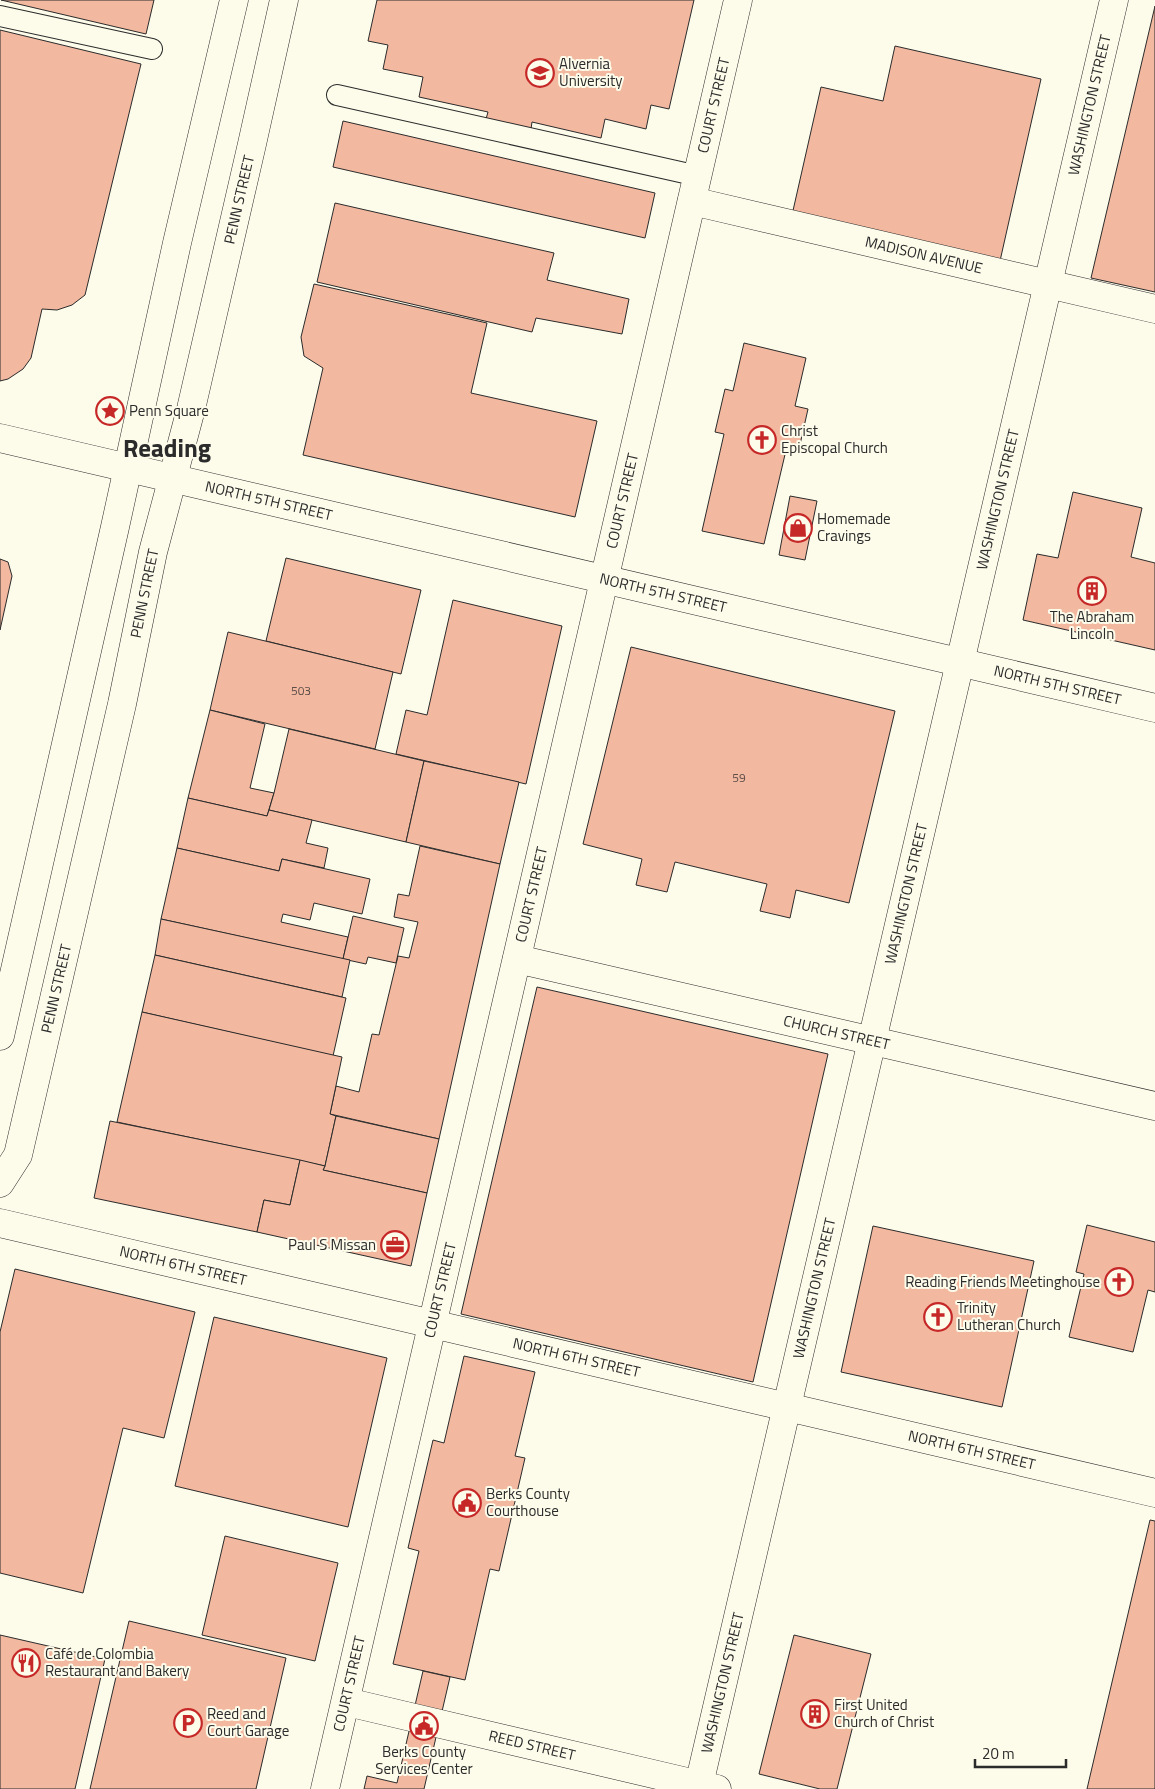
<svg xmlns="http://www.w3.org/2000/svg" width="1155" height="1789" font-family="'Titillium Web',sans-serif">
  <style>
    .building { fill: #f2b8a0; stroke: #2b2b2b }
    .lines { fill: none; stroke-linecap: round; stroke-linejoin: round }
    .pedestrian-casing { stroke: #2b2b2b; stroke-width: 22 }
    .minor-casing { stroke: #2b2b2b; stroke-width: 29 }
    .tertiary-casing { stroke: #2b2b2b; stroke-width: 29 }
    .primary-casing { stroke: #2b2b2b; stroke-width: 29 }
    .pedestrian { stroke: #fdfbea; stroke-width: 20 }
    .minor { stroke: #fdfbea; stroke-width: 28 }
    .tertiary { stroke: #fdfbea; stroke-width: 28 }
    .primary { stroke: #fdfbea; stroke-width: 28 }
    .labels { text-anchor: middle; stroke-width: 4; stroke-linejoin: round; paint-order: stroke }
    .number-label { font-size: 12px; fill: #5d4e48 }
    .poi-label { font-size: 15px; fill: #2b2b2b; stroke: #fdfbea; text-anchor: start }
    .street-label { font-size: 15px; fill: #2b2b2b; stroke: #fdfbea }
    .town-label { font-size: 25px; font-weight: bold; fill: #2b2b2b; stroke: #fdfbea }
  </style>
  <rect width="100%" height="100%" fill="#fdfbea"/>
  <g class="building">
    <path d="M1,0H154L146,34Z"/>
    <path d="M377,0H694L669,109L651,105L646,129L605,119L601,138L532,122L531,129L486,119L488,112L419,97L423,77L383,69L388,45L368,41Z"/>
    <path d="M1155,6V292L1091,278Z"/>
    <path d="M0,30L141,64L85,295L72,305L57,310L42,309L31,358L23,369L8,379L0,381Z"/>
    <path d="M895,46L1041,79L1000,261L792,215L821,87L883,101Z"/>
    <path d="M343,121L655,193L645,238L333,167Z"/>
    <path d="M335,203L554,253L547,280L629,299L622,334L536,318L532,332L317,282Z"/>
    <path d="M314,284L487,323L471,393L597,421L575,517L303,455L323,368L304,356L301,337Z"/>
    <path d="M744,343L806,358L795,406L808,409L799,449L787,446L764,544L702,531L724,434L715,432L725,389L733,391Z"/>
    <path d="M1073,492L1142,508L1131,557L1155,563V650L1023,620L1037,554L1058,558Z"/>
    <path d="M790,496L817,501L805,560L779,555Z"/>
    <path d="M286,558L421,590L401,674L266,641Z"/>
    <path d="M0,559L8,562L12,576L0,630Z"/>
    <path d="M453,600L562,626L526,784L396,754L406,710L427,715Z"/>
    <path d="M228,632L393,672L375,749L210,710Z"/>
    <path d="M631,647L895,711L849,903L796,890L790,918L760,911L767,884L675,862L667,892L636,885L642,859L583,844Z"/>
    <path d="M210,710L265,724L250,788L274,793L267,816L188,798Z"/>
    <path d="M289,729L424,761L406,842L269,810L274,793Z"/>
    <path d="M424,761L519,782L500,864L406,842Z"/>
    <path d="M188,798L267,816L269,810L312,820L306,843L328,848L324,868L282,859L279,871L177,848Z"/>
    <path d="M420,846L500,864L439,1139L330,1114L336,1086L359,1092L372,1034L379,1035L398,956L409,958L418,922L394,917L398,894L409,896Z"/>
    <path d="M177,848L279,871L282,859L370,879L362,914L314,903L310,920L283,914L281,922L348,937L343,959L161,919Z"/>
    <path d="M353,916L404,928L396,963L368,957L366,964L343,959Z"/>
    <path d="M161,919L350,960L342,997L155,955Z"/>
    <path d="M155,955L346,998L333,1056L142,1012Z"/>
    <path d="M537,987L828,1054L753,1382L461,1314Z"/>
    <path d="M142,1012L342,1057L330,1114L336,1116L325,1166L117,1122Z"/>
    <path d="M336,1116L439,1139L427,1193L323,1170L325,1166Z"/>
    <path d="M110,1121L300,1160L290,1205L264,1200L257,1232L94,1198Z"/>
    <path d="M300,1160L325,1166L323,1170L427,1193L411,1266L257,1232L264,1200L290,1205Z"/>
    <path d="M1087,1225L1155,1242V1292L1148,1290L1133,1352L1069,1337L1084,1274L1076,1272Z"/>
    <path d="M873,1226L1034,1261L1002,1407L841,1372Z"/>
    <path d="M15,1269L195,1312L164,1438L123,1428L83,1593L0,1573V1332Z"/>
    <path d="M214,1317L387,1358L348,1527L175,1486Z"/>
    <path d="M464,1356L535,1372L515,1456L525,1458L499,1571L490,1569L465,1680L393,1664L419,1551L408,1548L433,1440L444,1443Z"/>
    <path d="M1150,1520L1155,1521V1789H1087Z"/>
    <path d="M225,1536L338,1563L315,1661L202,1635Z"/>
    <path d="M129,1621L286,1658L256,1789H90Z"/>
    <path d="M0,1635L105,1659L75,1789H0Z"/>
    <path d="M794,1635L871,1654L837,1789H820L759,1774Z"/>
    <path d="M423,1671L450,1677L424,1789H364L367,1776L397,1783Z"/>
  </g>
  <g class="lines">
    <defs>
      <g id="pedestrian">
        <path d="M0,16L152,49"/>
        <path d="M337,95L698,176"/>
      </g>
      <g id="minor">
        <path id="s1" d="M692,201L1155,309"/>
        <path id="s2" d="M517,959L1155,1106"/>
        <path id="s3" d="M347,1702L717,1789"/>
        <path id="s4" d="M325,1789L738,0"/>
      </g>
      <g id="tertiary">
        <path id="s5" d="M0,1223L1155,1493"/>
      </g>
      <g id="primary">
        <path id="s6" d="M0,438L1155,708"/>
        <path d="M0,1036L115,527L177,243L234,0"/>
        <path id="s7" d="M0,1183L18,1155L122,704L153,552L191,409L252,144L284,0"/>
        <path id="s8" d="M698,1789L1114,0"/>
      </g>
    </defs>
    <use href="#pedestrian" class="pedestrian-casing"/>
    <use href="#minor" class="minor-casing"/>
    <use href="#tertiary" class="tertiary-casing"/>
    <use href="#primary" class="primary-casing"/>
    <use href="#pedestrian" class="pedestrian"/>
    <use href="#minor" class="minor"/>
    <use href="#tertiary" class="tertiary"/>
    <use href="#primary" class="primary"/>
  </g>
  <defs>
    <symbol id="university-ring" viewBox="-11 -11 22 22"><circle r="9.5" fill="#fdfbea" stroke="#c62828" stroke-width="1.5"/><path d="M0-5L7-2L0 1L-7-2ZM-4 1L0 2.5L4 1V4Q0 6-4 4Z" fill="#c62828"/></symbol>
    <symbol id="sight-ring" viewBox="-11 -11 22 22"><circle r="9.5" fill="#fdfbea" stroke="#c62828" stroke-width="1.5"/><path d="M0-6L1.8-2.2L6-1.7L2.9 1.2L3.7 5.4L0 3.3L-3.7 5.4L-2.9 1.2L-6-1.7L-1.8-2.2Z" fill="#c62828"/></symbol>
    <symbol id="church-ring" viewBox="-11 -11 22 22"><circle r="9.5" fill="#fdfbea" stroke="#c62828" stroke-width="1.5"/><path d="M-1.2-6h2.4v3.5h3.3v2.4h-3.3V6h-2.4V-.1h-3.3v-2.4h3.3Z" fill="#c62828"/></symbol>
    <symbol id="shop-ring" viewBox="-11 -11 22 22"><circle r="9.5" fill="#fdfbea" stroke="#c62828" stroke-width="1.5"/><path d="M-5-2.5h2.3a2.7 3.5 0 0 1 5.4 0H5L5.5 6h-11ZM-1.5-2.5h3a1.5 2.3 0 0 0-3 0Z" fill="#c62828"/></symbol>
    <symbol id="building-ring" viewBox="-11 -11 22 22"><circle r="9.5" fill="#fdfbea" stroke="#c62828" stroke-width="1.5"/><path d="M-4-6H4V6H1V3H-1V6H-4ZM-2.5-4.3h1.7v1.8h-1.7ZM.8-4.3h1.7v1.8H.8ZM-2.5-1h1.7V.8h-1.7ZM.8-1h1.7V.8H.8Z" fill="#c62828"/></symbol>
    <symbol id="office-ring" viewBox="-11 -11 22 22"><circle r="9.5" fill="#fdfbea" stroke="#c62828" stroke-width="1.5"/><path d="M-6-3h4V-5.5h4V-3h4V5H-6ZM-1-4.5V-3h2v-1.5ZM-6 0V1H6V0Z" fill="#c62828"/></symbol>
    <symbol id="civic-ring" viewBox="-11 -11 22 22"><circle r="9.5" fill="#fdfbea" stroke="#c62828" stroke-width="1.5"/><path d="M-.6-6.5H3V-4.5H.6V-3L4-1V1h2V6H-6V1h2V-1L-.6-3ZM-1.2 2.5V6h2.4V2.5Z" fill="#c62828"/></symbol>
    <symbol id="restaurant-ring" viewBox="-11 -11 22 22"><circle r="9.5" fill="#fdfbea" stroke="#c62828" stroke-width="1.5"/><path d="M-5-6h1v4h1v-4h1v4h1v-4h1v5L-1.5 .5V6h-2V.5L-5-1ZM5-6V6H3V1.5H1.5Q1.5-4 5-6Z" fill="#c62828"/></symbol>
    <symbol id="parking-ring" viewBox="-11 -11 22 22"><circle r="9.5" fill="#fdfbea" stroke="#c62828" stroke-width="1.5"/><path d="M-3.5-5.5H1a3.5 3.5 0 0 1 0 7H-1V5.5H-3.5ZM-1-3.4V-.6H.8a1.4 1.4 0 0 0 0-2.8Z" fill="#c62828"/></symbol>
  </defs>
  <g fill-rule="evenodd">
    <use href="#university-ring" x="524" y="57" width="32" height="32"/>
    <use href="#sight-ring" x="94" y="395" width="32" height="32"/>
    <use href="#church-ring" x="746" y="424" width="32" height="32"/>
    <use href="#shop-ring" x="782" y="512" width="32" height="32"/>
    <use href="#building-ring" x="1076" y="575" width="32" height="32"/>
    <use href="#office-ring" x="379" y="1229" width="32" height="32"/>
    <use href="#church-ring" x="1103" y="1266" width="32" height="32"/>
    <use href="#church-ring" x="922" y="1301" width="32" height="32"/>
    <use href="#civic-ring" x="451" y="1487" width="32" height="32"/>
    <use href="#restaurant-ring" x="10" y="1647" width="32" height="32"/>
    <use href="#building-ring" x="799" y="1698" width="32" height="32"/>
    <use href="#parking-ring" x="172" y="1707" width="32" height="32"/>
    <use href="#civic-ring" x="408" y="1710" width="32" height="32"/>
  </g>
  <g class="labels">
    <g class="number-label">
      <text x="301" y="695">503</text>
      <text x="739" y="782">59</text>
    </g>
    <g class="poi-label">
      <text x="559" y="69">Alvernia<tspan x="559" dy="17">University</tspan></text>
      <text x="129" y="416">Penn Square</text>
      <text x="781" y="436">Christ<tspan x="781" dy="17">Episcopal Church</tspan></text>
      <text x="817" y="524">Homemade<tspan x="817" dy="17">Cravings</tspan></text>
      <text x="1092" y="622" text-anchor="middle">The Abraham<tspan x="1092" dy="17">Lincoln</tspan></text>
      <text x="376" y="1250" text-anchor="end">Paul S Missan</text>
      <text x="1100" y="1287" text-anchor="end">Reading Friends Meetinghouse</text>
      <text x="957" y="1313">Trinity<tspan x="957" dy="17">Lutheran Church</tspan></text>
      <text x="486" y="1499">Berks County<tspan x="486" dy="17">Courthouse</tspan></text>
      <text x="45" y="1659">Café de Colombia<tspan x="45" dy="17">Restaurant and Bakery</tspan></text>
      <text x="834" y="1710">First United<tspan x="834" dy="17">Church of Christ</tspan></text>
      <text x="207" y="1719">Reed and<tspan x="207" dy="17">Court Garage</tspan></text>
      <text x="424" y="1757" text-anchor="middle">Berks County<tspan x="424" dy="17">Services Center</tspan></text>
    </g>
    <g class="street-label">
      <text dy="5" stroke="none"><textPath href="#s4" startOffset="1728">COURT STREET</textPath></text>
      <text dy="5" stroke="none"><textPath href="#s8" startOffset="1729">WASHINGTON STREET</textPath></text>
      <text dy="5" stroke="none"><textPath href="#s7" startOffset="1014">PENN STREET</textPath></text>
      <text dy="5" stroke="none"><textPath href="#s1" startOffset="238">MADISON AVENUE</textPath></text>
      <text dy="5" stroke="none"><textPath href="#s6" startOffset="276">NORTH 5TH STREET</textPath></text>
      <text dy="5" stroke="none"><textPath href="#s4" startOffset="1322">COURT STREET</textPath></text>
      <text dy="5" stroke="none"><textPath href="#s8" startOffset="1324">WASHINGTON STREET</textPath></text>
      <text dy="5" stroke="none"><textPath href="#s6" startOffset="681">NORTH 5TH STREET</textPath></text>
      <text dy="5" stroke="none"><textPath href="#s7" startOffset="609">PENN STREET</textPath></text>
      <text dy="5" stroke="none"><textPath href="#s6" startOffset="1086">NORTH 5TH STREET</textPath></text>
      <text dy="5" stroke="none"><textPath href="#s8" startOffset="919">WASHINGTON STREET</textPath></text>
      <text dy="5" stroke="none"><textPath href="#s4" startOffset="918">COURT STREET</textPath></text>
      <text dy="5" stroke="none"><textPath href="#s7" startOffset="204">PENN STREET</textPath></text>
      <text dy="5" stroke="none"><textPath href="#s2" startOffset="328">CHURCH STREET</textPath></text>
      <text dy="5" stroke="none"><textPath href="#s5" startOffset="188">NORTH 6TH STREET</textPath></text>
      <text dy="5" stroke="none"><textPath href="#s4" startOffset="512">COURT STREET</textPath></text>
      <text dy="5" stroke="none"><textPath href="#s8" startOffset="514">WASHINGTON STREET</textPath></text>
      <text dy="5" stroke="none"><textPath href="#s5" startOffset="592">NORTH 6TH STREET</textPath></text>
      <text dy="5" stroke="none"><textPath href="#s5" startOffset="998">NORTH 6TH STREET</textPath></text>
      <text dy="5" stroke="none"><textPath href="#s8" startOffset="109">WASHINGTON STREET</textPath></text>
      <text dy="5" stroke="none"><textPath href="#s4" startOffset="108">COURT STREET</textPath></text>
      <text dy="5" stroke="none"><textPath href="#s3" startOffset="190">REED STREET</textPath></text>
    </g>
    <g class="town-label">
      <text x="167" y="457">Reading</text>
    </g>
  </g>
  <path d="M975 1759v8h91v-8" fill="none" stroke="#2b2b2b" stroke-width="2.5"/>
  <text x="982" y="1759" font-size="15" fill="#2b2b2b" stroke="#fdfbea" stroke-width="4" paint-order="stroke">20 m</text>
</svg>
